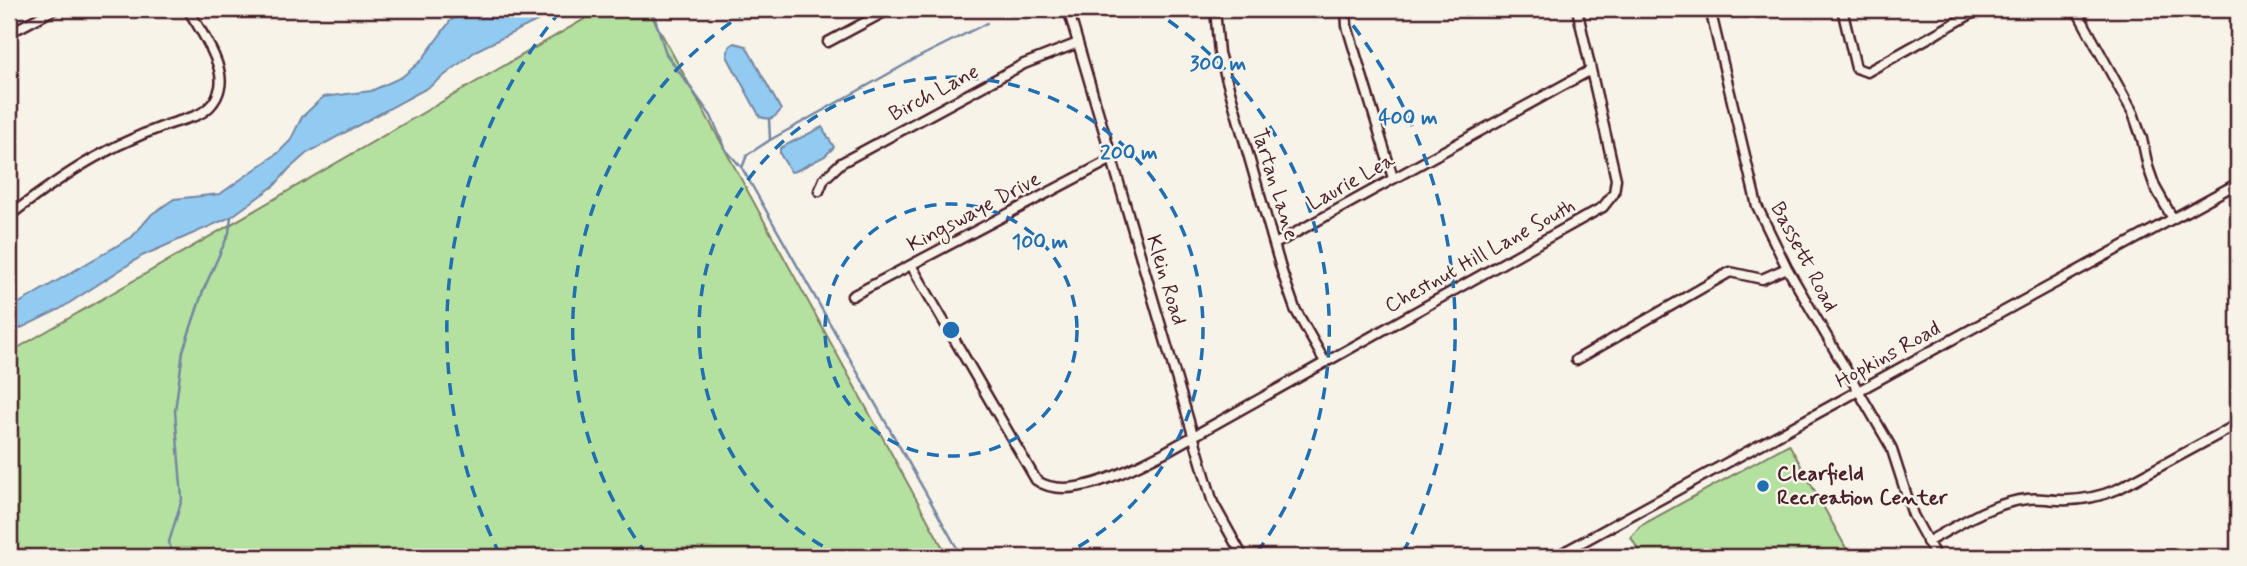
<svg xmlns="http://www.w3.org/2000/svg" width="2247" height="566" viewBox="0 0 2247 566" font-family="Mynerve,sans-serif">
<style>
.green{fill:#b4e19f;stroke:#7f8065;stroke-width:2}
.water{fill:#92cbf1;stroke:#7586a2;stroke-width:2}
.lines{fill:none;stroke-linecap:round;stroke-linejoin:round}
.stream{stroke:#7586a2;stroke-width:2.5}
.minor-casing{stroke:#4a1f2b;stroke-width:13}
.minor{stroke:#f7f3e8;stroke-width:8}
.ring{fill:none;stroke:#1f6fb2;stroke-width:3.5;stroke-dasharray:12 9}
.poi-dot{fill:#1f6fb2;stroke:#f7f3e8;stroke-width:2.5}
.labels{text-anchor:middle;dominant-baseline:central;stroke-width:5;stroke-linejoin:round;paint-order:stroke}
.street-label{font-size:21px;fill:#4a1f2b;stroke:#f7f3e8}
.poi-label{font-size:21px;font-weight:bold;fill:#4a1f2b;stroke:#f7f3e8;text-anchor:start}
.centre{fill:#1f6fb2;stroke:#f7f3e8;stroke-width:3.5}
.ring-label{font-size:21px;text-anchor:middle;font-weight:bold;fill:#1f6fb2;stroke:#f7f3e8;stroke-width:5;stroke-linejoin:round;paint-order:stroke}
</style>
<rect width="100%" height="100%" fill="#f7f3e8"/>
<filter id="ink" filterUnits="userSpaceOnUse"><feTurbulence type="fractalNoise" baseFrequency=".0143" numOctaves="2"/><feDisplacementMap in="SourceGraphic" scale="14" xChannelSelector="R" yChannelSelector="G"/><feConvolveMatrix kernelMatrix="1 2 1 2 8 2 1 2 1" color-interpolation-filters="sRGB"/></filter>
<g filter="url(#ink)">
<path class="green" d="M 594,9 L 648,9 L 948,557 L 9,557 L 9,353 L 593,14 Z
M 1789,444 L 1851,557 L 1642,557 L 1631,537 L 1640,526 Z"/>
<path class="water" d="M 495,9 L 553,9 L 539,20 L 477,50 L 431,86 L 307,153 L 289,169 L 275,185 L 231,217 L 142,256 L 60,309 L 9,334 L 9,309 L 132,237 L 152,214 L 174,199 L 220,194 L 278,153 L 290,141 L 302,117 L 323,97 L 371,91 L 402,77 L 421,61 L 451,20 L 467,12 Z
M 734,43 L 746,46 L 781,110 C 774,119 770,120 760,117 L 727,56 L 729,47 Z
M 822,127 L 834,147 L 825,156 L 796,171 L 791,172 L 780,154 L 780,148 Z"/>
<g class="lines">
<path class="stream" d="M 652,9 L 666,54 L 711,116 L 726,150 L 742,168
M 769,119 L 770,140
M 173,557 L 169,542 L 182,499 L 175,411 L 183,351 L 203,291 L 229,233 L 231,217
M 962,557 L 742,168 L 747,155 L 770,140 L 915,59 L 987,23"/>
<g class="minor-casing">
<path id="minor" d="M 1068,9 L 1213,503 L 1243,557
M 1215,9 L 1219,53 L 1282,272 L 1295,309 L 1325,362
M 1346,9 L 1347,26 L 1393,178
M 1710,9 L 1757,206 L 1787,268 L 1891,447 L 1913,515 L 1936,557
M 1842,9 L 1856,68 L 1867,72 L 1980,9
M 2076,9 L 2133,113 L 2142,139 L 2148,167 L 2155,187 L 2173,219
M 19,28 L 55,9
M 828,42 L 890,9
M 819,191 L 824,179 L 841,163 L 1024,64 L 1078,43
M 9,216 C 69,170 119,138 192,117 C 206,113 217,102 220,87 C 225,64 199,29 188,9
M 1275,244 L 1591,70
M 911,265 L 1036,480 C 1069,504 1133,468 1165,452 L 1603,207 L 1614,193 L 1616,179 L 1577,9
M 852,296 L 1112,159
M 1576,360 L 1730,272 L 1762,279 L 1787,268
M 1927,542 C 1959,525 1990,503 2027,499 C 2038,497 2048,500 2059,500 C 2080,501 2099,497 2118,489 L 2238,424
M 1555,557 L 2238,183"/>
</g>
<use href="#minor" class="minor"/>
</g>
</g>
<g class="ring">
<circle cx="951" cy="330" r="126"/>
<path d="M841 556A252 252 0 1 1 1061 556"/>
<path d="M647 555A378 378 0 0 1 751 9M1151 9A378 378 0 0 1 1255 555"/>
<path d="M500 555A504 504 0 0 1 562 9M1340 9A504 504 0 0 1 1402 555"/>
</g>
<circle class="poi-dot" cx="1763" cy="486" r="7"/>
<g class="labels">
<g class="street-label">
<text transform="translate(934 93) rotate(-28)">Birch Lane</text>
<text transform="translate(1351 182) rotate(-29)">Laurie Lea</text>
<text transform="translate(1275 184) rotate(73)">Tartan Lane</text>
<text transform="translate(974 212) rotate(-28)">Kingswaye Drive</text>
<text transform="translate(1480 256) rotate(-29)">Chestnut Hill Lane South</text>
<text transform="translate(1804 257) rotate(62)">Bassett Road</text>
<text transform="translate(1166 280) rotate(73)">Klein Road</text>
<text transform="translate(1888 355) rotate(-29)">Hopkins Road</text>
</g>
<g class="poi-label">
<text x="1777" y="474">Clearfield<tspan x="1777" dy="24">Recreation Center</tspan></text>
</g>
</g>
<circle cx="951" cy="330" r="10" class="centre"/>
<g class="ring-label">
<text x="1218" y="70">300 m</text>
<text x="1408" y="124">400 m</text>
<text x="1129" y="159">200 m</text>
<text x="1040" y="248">100 m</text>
</g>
<rect width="2247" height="566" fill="none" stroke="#f7f3e8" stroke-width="35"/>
<rect x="18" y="18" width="2212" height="531" fill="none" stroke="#4a1f2b" stroke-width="2.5" filter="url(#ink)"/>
</svg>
